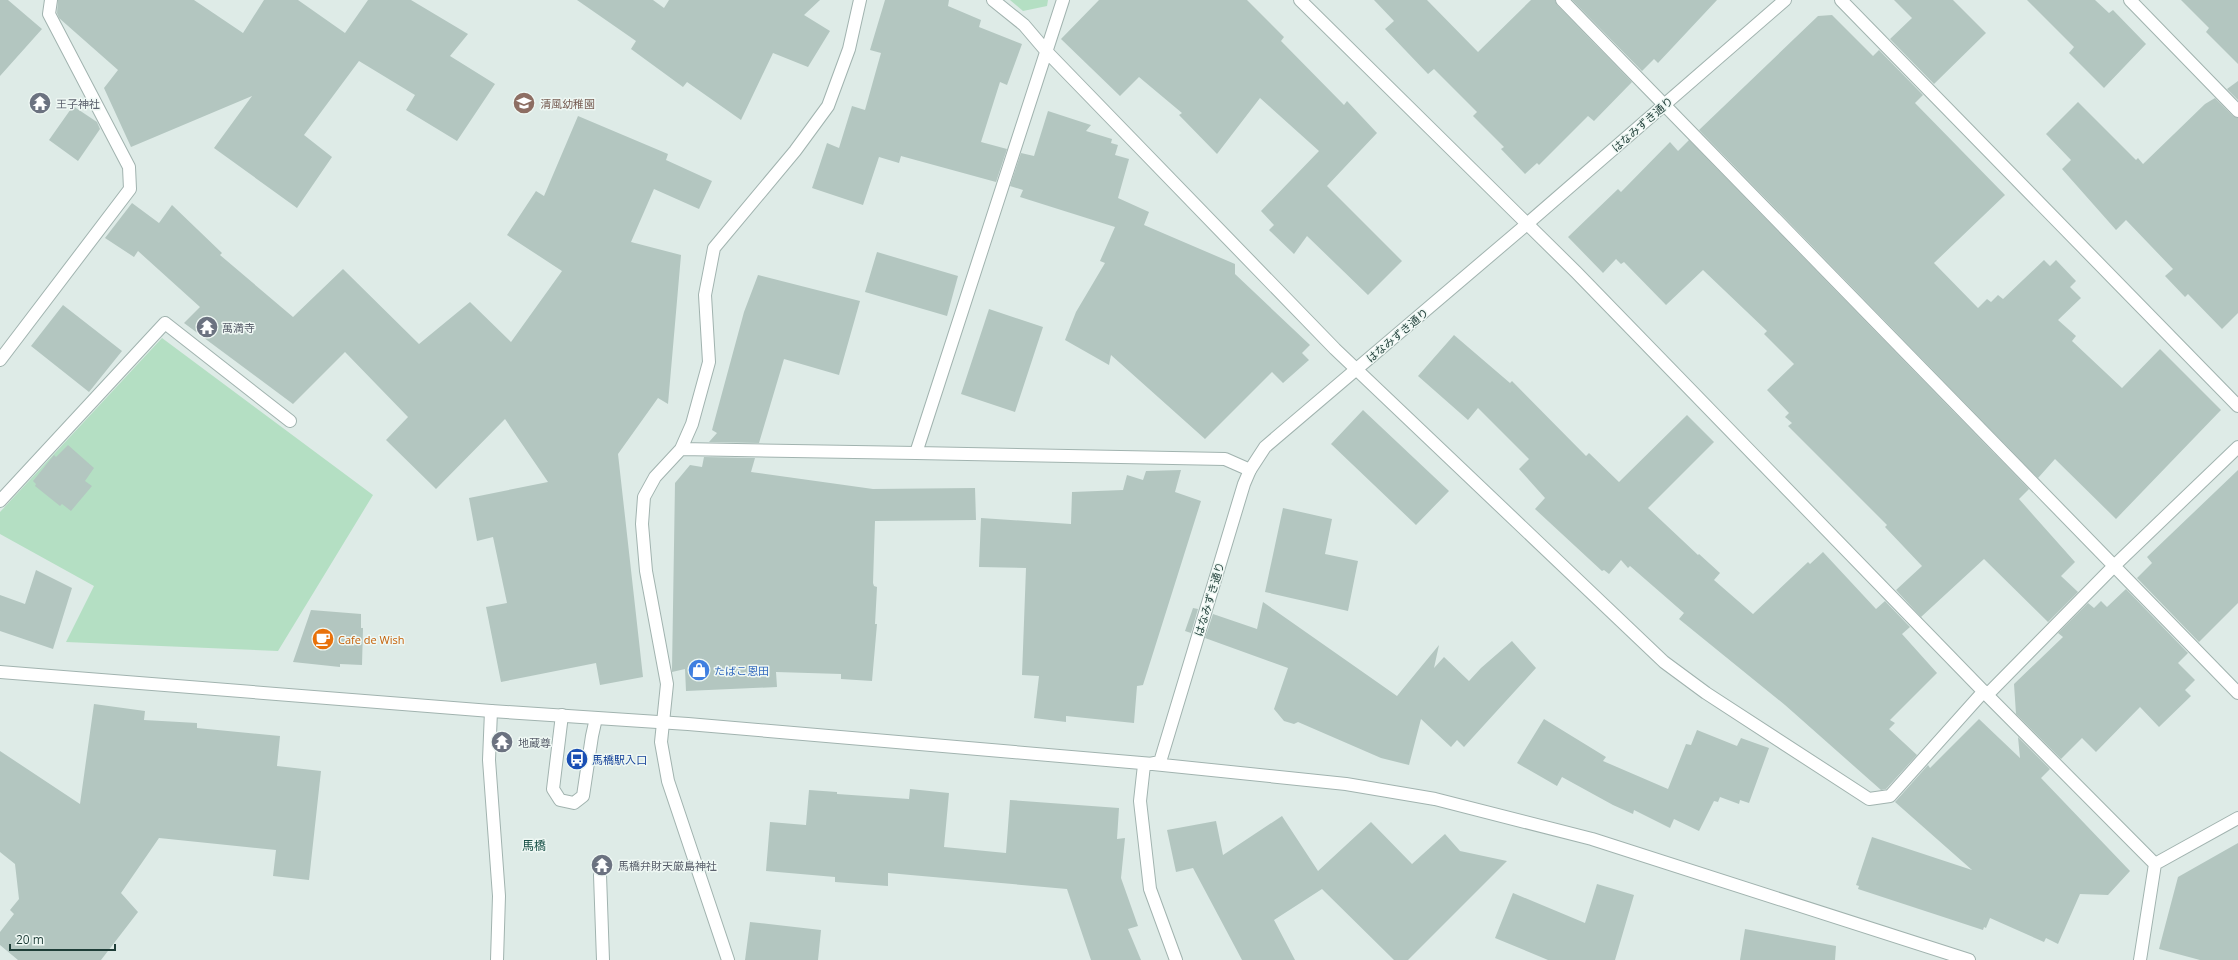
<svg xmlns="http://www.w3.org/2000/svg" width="2238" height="960" viewBox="0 0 2238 960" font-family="'Open Sans','Noto Sans JP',sans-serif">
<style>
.green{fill:#b4dfc3}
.building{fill:#b3c6c0}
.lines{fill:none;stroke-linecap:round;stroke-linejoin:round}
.service-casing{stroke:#a1b3af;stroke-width:14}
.pedestrian-casing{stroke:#a1b3af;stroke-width:14}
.minor-casing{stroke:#a1b3af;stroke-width:14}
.tertiary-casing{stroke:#a1b3af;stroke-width:14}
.service{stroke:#fff;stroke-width:12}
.pedestrian{stroke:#fff;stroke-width:12}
.minor{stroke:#fff;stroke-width:12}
.tertiary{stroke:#fff;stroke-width:12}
.labels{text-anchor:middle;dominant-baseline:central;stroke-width:3;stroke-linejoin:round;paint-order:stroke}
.worship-label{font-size:11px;fill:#5b616d;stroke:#eff8f4;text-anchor:start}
.education-label{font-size:11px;fill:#785e54;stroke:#eff8f4;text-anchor:start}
.street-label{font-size:11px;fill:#1e3d37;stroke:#eff8f4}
.food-label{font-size:11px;fill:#c56008;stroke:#eff8f4;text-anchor:start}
.shop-label{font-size:11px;fill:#366cbe;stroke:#eff8f4;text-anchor:start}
.transit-label{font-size:11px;fill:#164399;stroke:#eff8f4;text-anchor:start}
.neighbourhood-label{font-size:12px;fill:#185047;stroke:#eff8f4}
</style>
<rect width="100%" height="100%" fill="#deebe7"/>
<path class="green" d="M 1010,0 L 1048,0 L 1047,6 L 1023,11 Z
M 162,338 L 373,495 L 278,651 L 66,642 L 94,586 L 0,534 L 0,512 Z"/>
<path class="building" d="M 0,0 L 8,0 L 42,29 L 0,76 Z
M 58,0 L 194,0 L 243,33 L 264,0 L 298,0 L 345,33 L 368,0 L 411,0 L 468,34 L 450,56 L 495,84 L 457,141 L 406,110 L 415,95 L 359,61 L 304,135 L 332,157 L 297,208 L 214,148 L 252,96 L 131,147 L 104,88 L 118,70 L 59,18 L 57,13 Z
M 577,0 L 653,0 L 664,8 L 669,0 L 820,0 L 804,15 L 830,31 L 808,67 L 773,53 L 741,120 L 687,82 L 683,87 L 631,49 L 636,41 Z
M 885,0 L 949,0 L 948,6 L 981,20 L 979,27 L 1022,44 L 1007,85 L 1000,82 L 981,142 L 1007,149 L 996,182 L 901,156 L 899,163 L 879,157 L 863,205 L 812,188 L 827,143 L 839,148 L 852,106 L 865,110 L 881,53 L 870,50 Z
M 1099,0 L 1247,0 L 1284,37 L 1281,41 L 1344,105 L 1347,101 L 1377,133 L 1327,186 L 1402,261 L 1368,295 L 1307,236 L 1294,254 L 1269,230 L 1274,225 L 1261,211 L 1319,151 L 1260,98 L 1217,154 L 1179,115 L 1182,113 L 1139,77 L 1120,96 L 1061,39 Z
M 1374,0 L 1427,0 L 1478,52 L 1531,0 L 1555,0 L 1557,5 L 1632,82 L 1594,121 L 1588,116 L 1539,165 L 1537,163 L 1525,174 L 1501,149 L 1504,147 L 1473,116 L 1477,112 L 1434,69 L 1428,74 L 1385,29 L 1394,21 Z
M 1572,0 L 1717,0 L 1658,63 L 1654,59 L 1642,71 Z
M 1894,0 L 1953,0 L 1986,33 L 1934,84 L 1890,39 L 1912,18 Z
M 2027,0 L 2095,0 L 2109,13 L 2113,10 L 2146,44 L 2104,88 L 2069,53 L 2074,47 Z
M 2181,0 L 2238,0 L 2238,64 L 2206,32 L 2209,28 Z
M 1832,15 L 1873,56 L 1879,50 L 1923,95 L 1915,103 L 2005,195 L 1934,263 L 1978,308 L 1987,299 L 1991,302 L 1998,295 L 2003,299 L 2044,260 L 2050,266 L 2056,260 L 2076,281 L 2070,287 L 2081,298 L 2058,320 L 2076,336 L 2072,341 L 2122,388 L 2160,349 L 2221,410 L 2116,519 L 2055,459 L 2038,478 L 1699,130 L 1818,16 Z
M 2238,81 L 2238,100 L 2227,89 Z
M 2215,98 L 2233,116 L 2238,118 L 2238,313 L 2222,329 L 2188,294 L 2185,297 L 2165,276 L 2173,269 L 2126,220 L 2116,230 L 2062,169 L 2071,160 L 2046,134 L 2078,102 L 2136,160 L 2138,158 L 2143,164 L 2205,104 Z
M 73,106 L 97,122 L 100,129 L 78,161 L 49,140 Z
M 1048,111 L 1091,125 L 1086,131 L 1112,139 L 1111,143 L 1118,145 L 1115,155 L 1129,159 L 1118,198 L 1149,212 L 1144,225 L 1235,264 L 1235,274 L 1310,345 L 1302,353 L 1309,360 L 1283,383 L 1272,372 L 1205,439 L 1111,355 L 1109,365 L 1065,340 L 1076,312 L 1105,263 L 1100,261 L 1115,227 L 1020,197 L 1023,190 L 1010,186 L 1021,153 L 1034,156 Z
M 578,116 L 668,154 L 666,160 L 712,181 L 699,209 L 654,189 L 631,242 L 681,255 L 668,404 L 658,398 L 618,454 L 643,677 L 600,685 L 596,663 L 501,682 L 486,607 L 507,603 L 493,537 L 477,541 L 469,498 L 548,482 L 505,419 L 436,489 L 386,440 L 408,417 L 345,352 L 293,404 L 184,323 L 200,307 L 138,251 L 134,257 L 105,238 L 132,203 L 159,223 L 172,205 L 222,253 L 220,255 L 293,317 L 343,269 L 419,344 L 470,302 L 511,342 L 562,271 L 507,235 L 536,191 L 544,196 Z
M 1689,140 L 2029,489 L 2019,499 L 2075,562 L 2061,576 L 2078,592 L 2048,622 L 1984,559 L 1921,617 L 1896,590 L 1922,566 L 1885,527 L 1887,525 L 1788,426 L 1792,423 L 1785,417 L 1789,413 L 1767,390 L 1794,364 L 1764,334 L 1767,331 L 1703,270 L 1666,305 L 1624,262 L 1621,264 L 1616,259 L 1603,273 L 1568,237 L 1618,189 L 1621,192 L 1670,142 L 1678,151 Z
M 877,252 L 958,276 L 947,316 L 865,292 Z
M 758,275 L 860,301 L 839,375 L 784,359 L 759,443 L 709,442 L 717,433 L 712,430 L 744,312 Z
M 63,305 L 122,351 L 89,392 L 31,346 Z
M 989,309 L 1043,327 L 1015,412 L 961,394 Z
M 1454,335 L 1510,383 L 1512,381 L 1586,456 L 1589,453 L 1619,482 L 1687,415 L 1714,442 L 1648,508 L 1698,555 L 1699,554 L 1720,573 L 1714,580 L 1753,614 L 1808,562 L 1810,564 L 1823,552 L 1876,609 L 1885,601 L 1910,627 L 1902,634 L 1937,673 L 1890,720 L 1895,723 L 1889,729 L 1917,755 L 1886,789 L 1881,790 L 1785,705 L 1679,619 L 1684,613 L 1630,566 L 1628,568 L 1621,560 L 1609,574 L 1604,570 L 1602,571 L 1535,509 L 1545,498 L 1519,469 L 1529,459 L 1478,408 L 1468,420 L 1418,376 Z
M 1363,410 L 1449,491 L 1416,525 L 1331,444 Z
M 68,445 L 94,468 L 85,481 L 92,486 L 71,511 L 62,504 L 60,506 L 35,486 L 36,484 L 33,481 L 54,455 L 56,457 Z
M 704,457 L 755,458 L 751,472 L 873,489 L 975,488 L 976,520 L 875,521 L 873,583 L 874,586 L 877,587 L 875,624 L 877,624 L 872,681 L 841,679 L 841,674 L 776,672 L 777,687 L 686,691 L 685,669 L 672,672 L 672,670 L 675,483 L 690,465 L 702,467 Z
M 1181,470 L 1175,492 L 1201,501 L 1143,685 L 1137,686 L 1134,723 L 1066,716 L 1066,722 L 1034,718 L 1039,676 L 1022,675 L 1026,568 L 979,567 L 981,518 L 1071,524 L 1072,492 L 1123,490 L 1127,475 L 1143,480 L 1146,471 Z
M 2238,470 L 2238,603 L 2199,642 L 2137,578 L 2152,563 L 2147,557 Z
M 1283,508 L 1332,519 L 1325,554 L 1358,561 L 1348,611 L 1265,592 Z
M 36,570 L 72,588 L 53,649 L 0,631 L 0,595 L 25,604 Z
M 2126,589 L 2188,653 L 2178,663 L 2195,680 L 2185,690 L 2191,696 L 2159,727 L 2140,707 L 2096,752 L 2082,738 L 2061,759 L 2016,714 L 2014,684 L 2063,637 L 2058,633 L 2088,603 L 2094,608 L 2101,601 L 2107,607 Z
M 1263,602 L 1397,696 L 1439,645 L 1434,668 L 1444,657 L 1469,681 L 1481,668 L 1512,641 L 1536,668 L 1464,747 L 1457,740 L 1451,747 L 1421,719 L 1409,765 L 1381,758 L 1298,722 L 1294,724 L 1284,721 L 1274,709 L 1288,668 L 1205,638 L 1213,614 L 1257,629 Z
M 1193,608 L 1198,609 L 1191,633 L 1185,631 Z
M 311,610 L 361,614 L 361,628 L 363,628 L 362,665 L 340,664 L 340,667 L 293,662 Z
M 94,704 L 145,711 L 144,720 L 197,723 L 197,728 L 280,736 L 277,766 L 321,771 L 309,880 L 273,876 L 276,850 L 159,838 L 121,893 L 138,912 L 101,960 L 18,960 L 0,945 L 0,932 L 14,914 L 10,910 L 19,899 L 15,864 L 0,852 L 0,751 L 80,804 Z
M 1544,719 L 1606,757 L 1603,761 L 1668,789 L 1686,744 L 1691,745 L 1697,730 L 1737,746 L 1741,738 L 1769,748 L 1749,803 L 1740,800 L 1739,804 L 1720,797 L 1718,802 L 1714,801 L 1699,831 L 1674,819 L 1670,828 L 1634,810 L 1633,814 L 1613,805 L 1562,777 L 1557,786 L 1517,763 Z
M 1979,719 L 2020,758 L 2018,737 L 2050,769 L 2041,778 L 2130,871 L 2108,895 L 2080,894 L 2058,944 L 2046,938 L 2044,942 L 1990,918 L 1986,928 L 1984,927 L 1983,930 L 1858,889 L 1859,886 L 1856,885 L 1872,837 L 1972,870 L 1895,802 L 1928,765 L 1930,768 Z
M 910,789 L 949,793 L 944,847 L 1006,853 L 1010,800 L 1119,808 L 1117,839 L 1125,838 L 1121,878 L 1138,926 L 1128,929 L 1141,960 L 1091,960 L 1067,889 L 888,873 L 888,886 L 835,882 L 835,877 L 766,871 L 770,822 L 806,825 L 809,790 L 837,792 L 837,794 L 909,799 Z
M 1282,816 L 1318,871 L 1371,822 L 1412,864 L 1445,834 L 1460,851 L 1507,861 L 1408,960 L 1394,960 L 1322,889 L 1274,920 L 1295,960 L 1242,960 L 1193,868 L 1176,872 L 1167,830 L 1216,821 L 1223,855 Z
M 2238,843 L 2238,960 L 2200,960 L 2159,949 L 2178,877 Z
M 1597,884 L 1634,895 L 1615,960 L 1548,960 L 1495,938 L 1513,893 L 1585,923 Z
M 750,922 L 821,930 L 818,960 L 745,960 Z
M 1745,929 L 1836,946 L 1835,960 L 1740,960 Z"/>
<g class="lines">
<g class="service-casing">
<path id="service" d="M 0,360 L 130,189 L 129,167 L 49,14 L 51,0
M 0,501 L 165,323 L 290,421
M 491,711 L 489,760 L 499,896 L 497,960
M 562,715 L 553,789 L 560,800 L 574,803 L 583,796 L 592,736 L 596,718"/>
</g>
<g class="pedestrian-casing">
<path id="pedestrian" d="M 600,875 L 603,960"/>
</g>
<g class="minor-casing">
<path id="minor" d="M 993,0 L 1024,25 L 1047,52 L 1335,349 L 1664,662 L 1706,693 L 1869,799 L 1890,796 L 1984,691
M 1063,0 L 916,453 L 1225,459 L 1250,470
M 1300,0 L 1576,272 L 1987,695 L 2155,864 L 2140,960
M 1562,0 L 2238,693
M 1841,0 L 2238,406
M 2130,0 L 2238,111
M 681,449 L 916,453
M 1987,695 L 2114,566 L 2238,447
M 2155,864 L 2238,818
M 728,960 L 668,781 L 661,742 L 667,684 L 646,571 L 642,524 L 644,497 L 655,477 L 681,449 L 692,424 L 709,362 L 705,295 L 714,248 L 795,151 L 828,106 L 849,49 L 860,0"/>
</g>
<g class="tertiary-casing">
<path id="tertiary" d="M 0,672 L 491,711 L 688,724 L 1153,764 L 1346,784 L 1435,799 L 1592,839 L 1969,960
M 1176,960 L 1150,889 L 1140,801 L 1144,765 L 1160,762 L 1244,484 L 1250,470 L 1265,447 L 1527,224 L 1785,0"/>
</g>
<use href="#service" class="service"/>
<use href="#pedestrian" class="pedestrian"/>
<use href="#minor" class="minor"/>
<use href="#tertiary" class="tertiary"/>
</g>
<defs>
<g id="temple-disc" transform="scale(1.15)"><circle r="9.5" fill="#6b7280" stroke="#eff8f4"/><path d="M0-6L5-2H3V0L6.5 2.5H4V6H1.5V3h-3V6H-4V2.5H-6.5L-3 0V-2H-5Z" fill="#fff"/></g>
<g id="school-disc" transform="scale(1.15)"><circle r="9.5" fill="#8d6e63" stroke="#eff8f4"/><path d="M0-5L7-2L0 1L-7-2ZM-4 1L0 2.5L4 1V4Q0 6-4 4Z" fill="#fff"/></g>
<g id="cafe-disc" transform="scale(1.15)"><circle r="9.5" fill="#e8710a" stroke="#eff8f4"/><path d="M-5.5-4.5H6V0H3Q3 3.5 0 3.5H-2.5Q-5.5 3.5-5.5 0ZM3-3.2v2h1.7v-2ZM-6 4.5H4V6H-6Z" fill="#fff"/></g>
<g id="shop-disc" transform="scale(1.15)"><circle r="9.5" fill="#3f7fe0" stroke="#eff8f4"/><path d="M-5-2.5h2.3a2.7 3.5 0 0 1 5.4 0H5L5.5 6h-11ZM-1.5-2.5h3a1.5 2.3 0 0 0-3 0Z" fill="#fff"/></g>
<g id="bus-disc" transform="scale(1.15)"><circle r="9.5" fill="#1a4fb4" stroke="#eff8f4"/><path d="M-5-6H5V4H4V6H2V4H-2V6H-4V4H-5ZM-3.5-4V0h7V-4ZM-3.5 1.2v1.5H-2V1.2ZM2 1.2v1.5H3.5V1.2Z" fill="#fff"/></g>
</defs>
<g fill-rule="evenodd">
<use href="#temple-disc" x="40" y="103"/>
<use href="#school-disc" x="524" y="103"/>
<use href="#temple-disc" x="207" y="327"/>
<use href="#cafe-disc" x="323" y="639"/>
<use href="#shop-disc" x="699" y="670"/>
<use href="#temple-disc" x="502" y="742"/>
<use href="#bus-disc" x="577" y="759"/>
<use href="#temple-disc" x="602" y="865"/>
</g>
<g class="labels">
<g class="worship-label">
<text x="56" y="103">王子神社</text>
<text x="222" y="327">萬満寺</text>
<text x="518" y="742">地蔵尊</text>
<text x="618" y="865">馬橋弁財天厳島神社</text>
</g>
<g class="education-label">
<text x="540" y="103">清風幼稚園</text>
</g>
<g class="street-label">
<text transform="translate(1642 124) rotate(-41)">はなみずき通り</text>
<text transform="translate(1397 335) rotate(-40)">はなみずき通り</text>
<text transform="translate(1209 599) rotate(-73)">はなみずき通り</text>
</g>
<g class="food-label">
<text x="338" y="639">Cafe de Wish</text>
</g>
<g class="shop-label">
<text x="714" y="670">たばこ恩田</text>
</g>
<g class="transit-label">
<text x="592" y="759">馬橋駅入口</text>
</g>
<g class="neighbourhood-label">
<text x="534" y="845">馬橋</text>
</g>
</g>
<path d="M10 944v6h105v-6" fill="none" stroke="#1e3d37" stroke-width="2"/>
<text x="16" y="944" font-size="12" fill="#1e3d37" stroke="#eff8f4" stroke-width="3" paint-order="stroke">20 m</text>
</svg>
